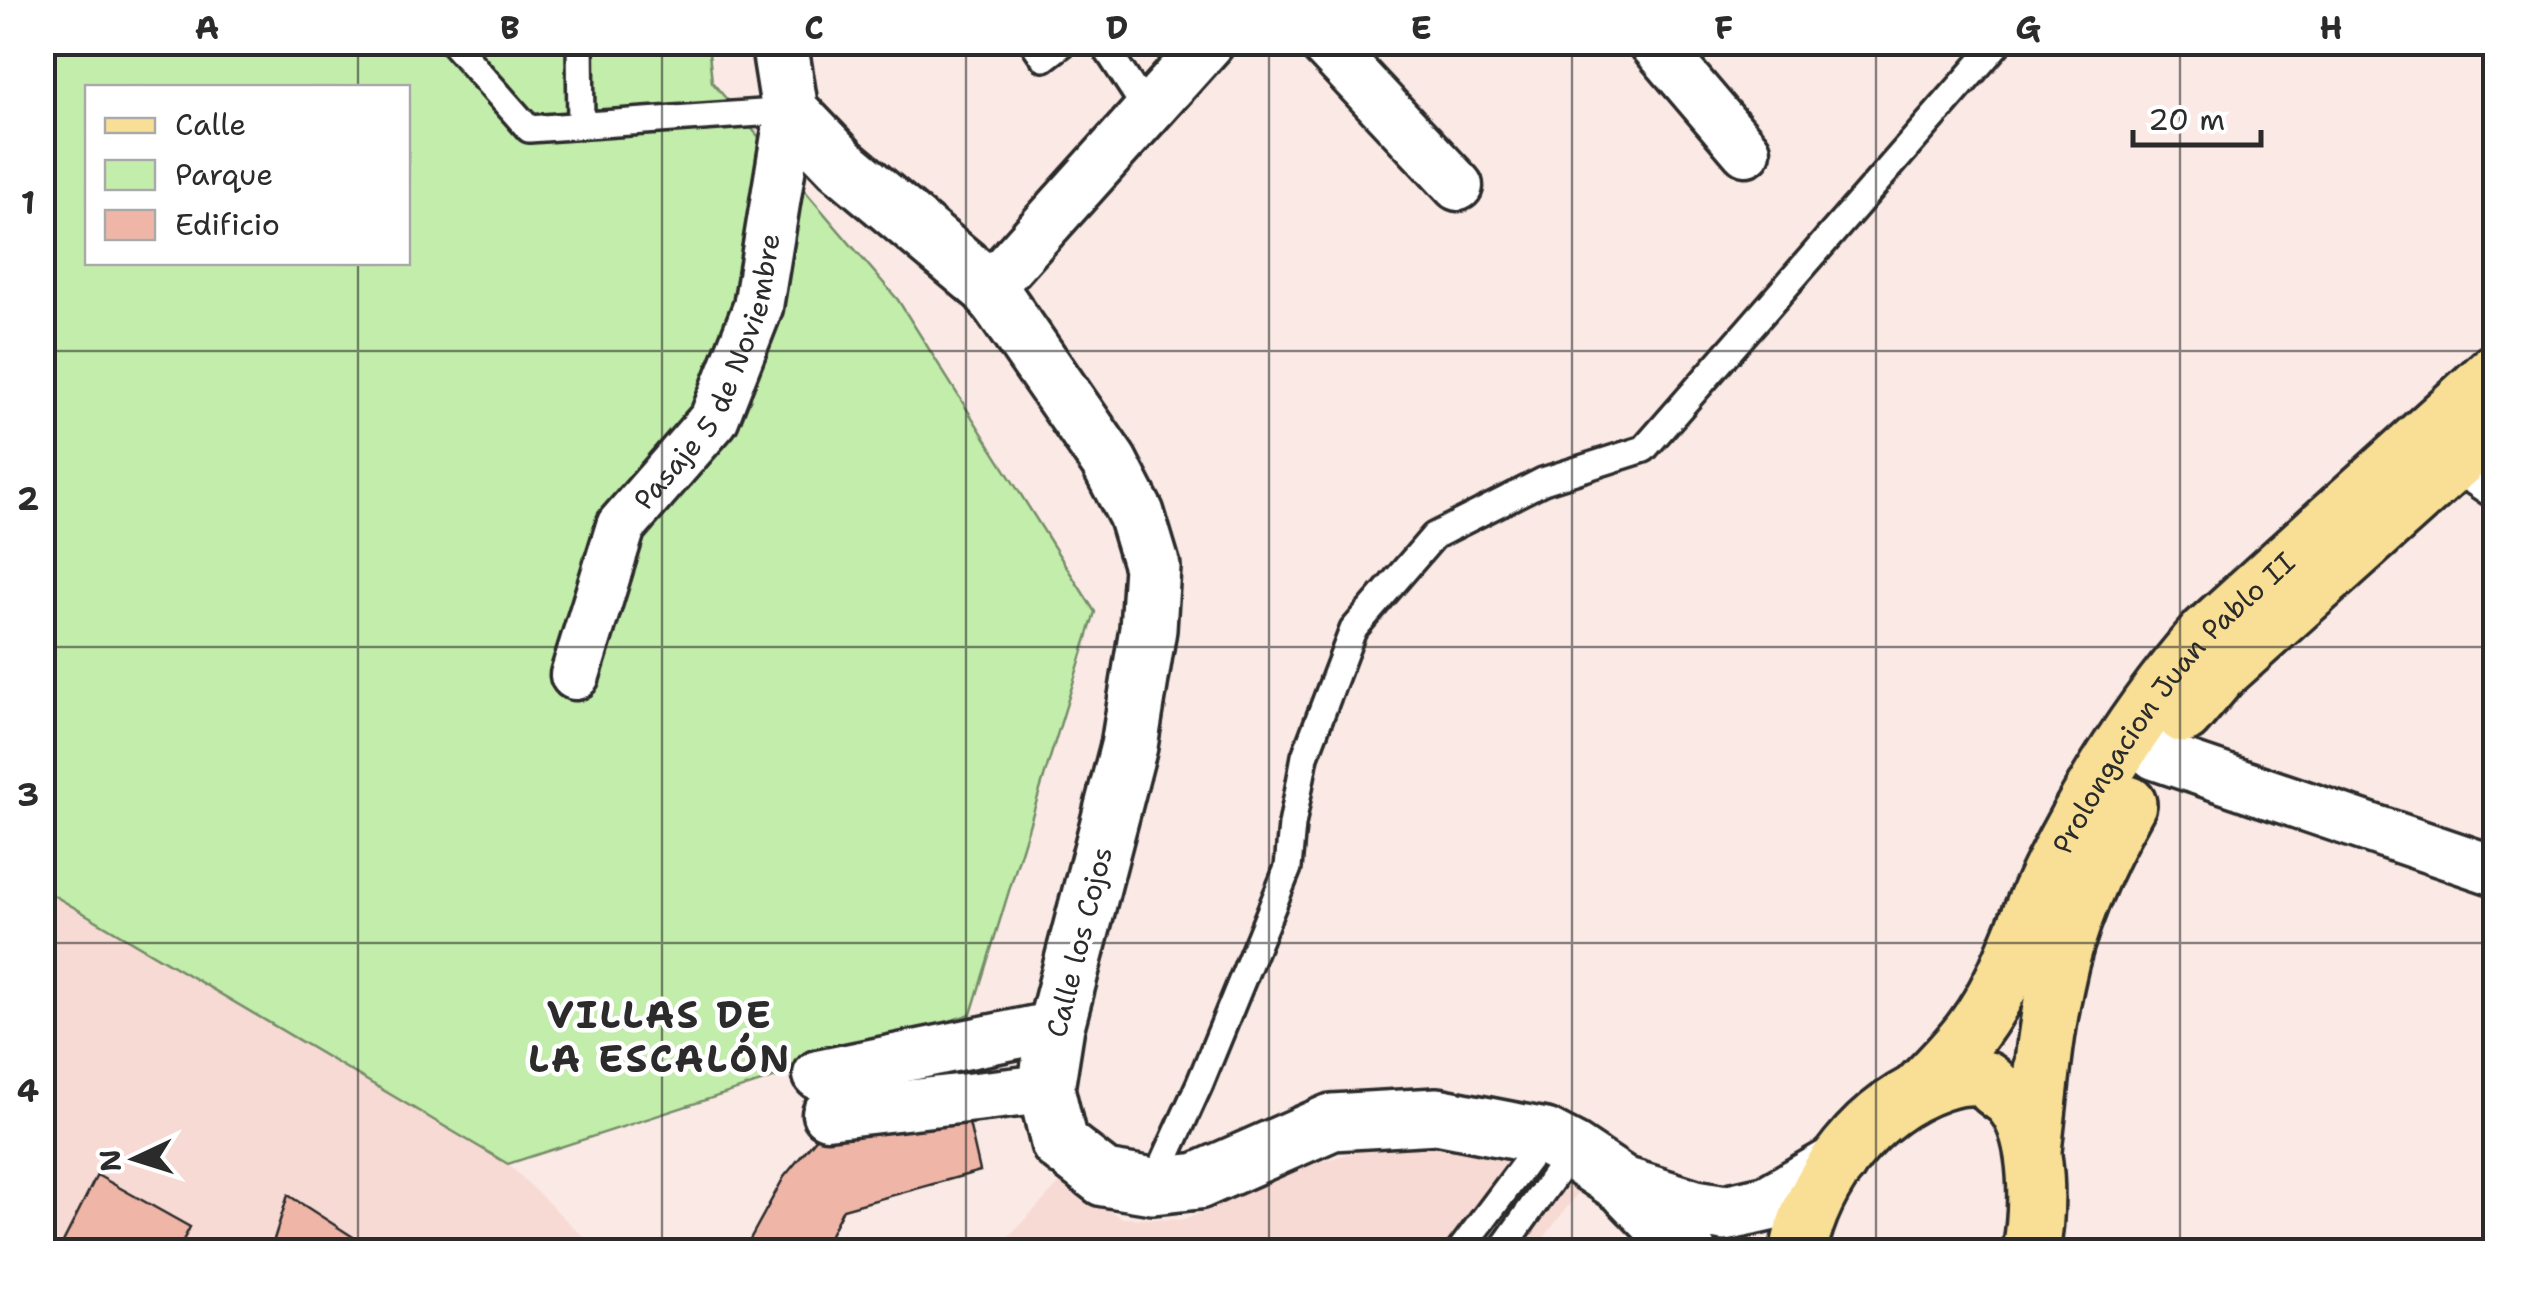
<svg xmlns="http://www.w3.org/2000/svg" width="2538" height="1294" viewBox="0 0 2538 1294" font-family="'Shantell Sans',sans-serif">
<style>
.built{fill:#f7dad3}
.green{fill:#c2edaa;stroke:#768c6a;stroke-width:2.5;fill-rule:evenodd}
.building{fill:#efb6a8;stroke:#2b2b2b;stroke-width:2.5}
.lines{fill:none;stroke-linecap:round;stroke-linejoin:round}
.service-casing{stroke:#2b2b2b;stroke-width:32}
.minor-casing{stroke:#2b2b2b;stroke-width:55}
.tertiary-casing{stroke:#2b2b2b;stroke-width:62}
.primary-casing{stroke:#2b2b2b;stroke-width:62}
.service{stroke:#fff;stroke-width:25}
.minor{stroke:#fff;stroke-width:48}
.tertiary{stroke:#fff;stroke-width:55}
.primary{stroke:#f9df96;stroke-width:55}
.grid{fill:none;stroke:#2b2b2b;stroke-width:2.5;stroke-opacity:0.55}
.labels{text-anchor:middle;dominant-baseline:central;stroke-width:9;stroke-linejoin:round;paint-order:stroke}
.street-label{font-size:28px;fill:#2b2b2b;stroke:#fff}
.district-label{font-size:38px;font-weight:bold;letter-spacing:2.5px;fill:#2b2b2b;stroke:#fff}
.neatline{fill:none;stroke:#2b2b2b;stroke-width:4}
.grid-label{font-size:32px;text-anchor:middle;font-weight:bold;fill:#2b2b2b}
</style>
<rect width="100%" height="100%" fill="#fae9e5"/>
<filter id="ink" filterUnits="userSpaceOnUse"><feTurbulence type="fractalNoise" baseFrequency=".01" numOctaves="2"/><feDisplacementMap in="SourceGraphic" scale="20" xChannelSelector="R" yChannelSelector="G"/><feConvolveMatrix kernelMatrix="1 2 1 2 8 2 1 2 1" color-interpolation-filters="sRGB"/></filter>
<g filter="url(#ink)">
<path class="built" d="M 43,889 L 508,1164 L 598,1251 L 43,1252 Z
M 1403,1138 L 1504,1146 L 1564,1170 L 1580,1190 L 1534,1251 L 994,1252 L 1062,1181 L 1122,1218 L 1184,1220 L 1307,1166 Z"/>
<path class="green" d="M 43,43 L 708,43 L 712,82 L 898,300 L 1095,612 L 971,1014 L 508,1164 L 43,889 ZM 88,88 L 408,88 L 408,262 L 88,262 Z"/>
<path class="building" d="M 964,1101 L 980,1171 L 843,1209 L 821,1252 L 743,1252 L 784,1177 L 823,1130 Z
M 97,1175 L 190,1227 L 177,1252 L 58,1252 Z
M 288,1195 L 361,1242 L 358,1252 L 270,1252 Z"/>
<g class="lines">
<g class="service-casing">
<path id="service" d="M 452,42 L 529,129 L 790,111
M 580,42 L 581,125
M 1033,42 L 1044,58 L 1065,42
M 1102,42 L 1148,112
M 1153,1186 L 1200,1083 L 1288,868 L 1292,825 L 1305,756 L 1353,630 L 1434,536 L 1543,481 L 1644,449 L 1999,42
M 1459,1252 L 1545,1137
M 1500,1252 L 1572,1151"/>
</g>
<g class="minor-casing">
<g id="minor">
<path d="M 1323,42 L 1458,186"/>
<path d="M 1653,42 L 1746,151"/>
<path d="M 989,288 L 1210,42"/>
<path d="M 2459,458 L 2496,483"/>
<path id="s1" d="M 575,675 L 621,526 L 714,419 L 758,307 L 790,111"/>
<path d="M 2155,755 L 2496,871"/>
<path d="M 818,1075 L 1056,1026"/>
<path d="M 827,1114 L 1046,1089"/>
</g>
</g>
<g class="tertiary-casing">
<path id="tertiary" d="M 779,42 L 790,111 L 841,164 L 989,288 L 1109,462 L 1136,514 L 1152,567 L 1148,629 L 1129,746 L 1056,1026 L 1046,1089 L 1059,1143 L 1104,1178 L 1153,1186 L 1198,1181 L 1332,1122 L 1437,1116 L 1545,1137 L 1572,1151 L 1623,1185 L 1695,1208 L 1725,1213 L 1769,1203 L 1838,1163
M 1629,1191 L 1688,1252"/>
</g>
<g class="primary-casing">
<g id="primary">
<path d="M 2184,715 L 2219,674 L 2496,425"/>
<path id="s2" d="M 1919,1090 C 1938,1070 1959,1050 1975,1027 C 2009,981 2025,920 2051,869 C 2093,785 2145,703 2207,633 L 2496,371"/>
<path d="M 2033,1150 C 2040,1094 2044,1037 2056,982 C 2068,920 2097,859 2128,804"/>
<path d="M 1798,1252 C 1813,1179 1868,1108 1939,1083 C 1951,1079 1971,1074 1984,1079 C 1989,1081 1992,1085 1996,1089 C 2001,1093 2009,1098 2013,1103 C 2041,1138 2038,1211 2031,1252"/>
</g>
</g>
<use href="#service" class="service"/>
<use href="#minor" class="minor"/>
<use href="#tertiary" class="tertiary"/>
<use href="#primary" class="primary"/>
</g>
</g>
<path class="grid" d="M 358,42 L 358,88M 662,42 L 662,1252M 966,42 L 966,1252M 1269,42 L 1269,1252M 1572,42 L 1572,1252M 1876,42 L 1876,1252M 2180,42 L 2180,1252M 358,262 L 358,1252M 42,351 L 2496,351M 42,647 L 2496,647M 42,943 L 2496,943"/>
<g class="labels">
<g class="street-label">
<text stroke="none"><textPath href="#s1" startOffset="338">Pasaje 5 de Noviembre</textPath></text>
<text stroke="none"><textPath href="#s2" startOffset="468">Prolongacion Juan Pablo II</textPath></text>
<text transform="translate(1079 942) rotate(-76)">Calle los Cojos</text>
</g>
<g class="district-label">
<text x="660" y="1014">VILLAS DE<tspan x="660" dy="44">LA ESCALÓN</tspan></text>
</g>
</g>
<rect width="2538" height="1294" fill="none" stroke="#fff" stroke-width="110"/>
<rect x="85" y="85" width="325" height="180" fill="#ffffff" stroke="#aaaaaa" stroke-width="2.5"/>
<rect x="105" y="118" width="50" height="15" fill="#f9df96" stroke="#aaaaaa" stroke-width="2.5"/>
<text x="175" y="135" font-size="30" fill="#2b2b2b">Calle</text>
<rect x="105" y="160" width="50" height="30" fill="#c2edaa" stroke="#aaaaaa" stroke-width="2.5"/>
<text x="175" y="185" font-size="30" fill="#2b2b2b">Parque</text>
<rect x="105" y="210" width="50" height="30" fill="#efb6a8" stroke="#aaaaaa" stroke-width="2.5"/>
<text x="175" y="235" font-size="30" fill="#2b2b2b">Edificio</text>
<g transform="translate(135 1159) rotate(266)" stroke="#ffffff" stroke-width="8" paint-order="stroke">
<path d="M0-8L18 38L0 25L-18 38Z" fill="#2b2b2b"/>
<text y="-15" font-size="28" font-weight="bold" text-anchor="middle" fill="#2b2b2b">N</text>
</g>
<path d="M2133 130v15h128v-15" fill="none" stroke="#2b2b2b" stroke-width="5"/>
<text x="2148" y="130" font-size="30" fill="#2b2b2b" stroke="#ffffff" stroke-width="8" paint-order="stroke">20 m</text>
<rect x="55" y="55" width="2428" height="1184" class="neatline"/>
<g class="grid-label">
<text x="207" y="39">A</text>
<text x="510" y="39">B</text>
<text x="814" y="39">C</text>
<text x="1117" y="39">D</text>
<text x="1421" y="39">E</text>
<text x="1724" y="39">F</text>
<text x="2028" y="39">G</text>
<text x="2331" y="39">H</text>
<text x="28" y="214">1</text>
<text x="28" y="510">2</text>
<text x="28" y="806">3</text>
<text x="28" y="1102">4</text>
</g>
</svg>
